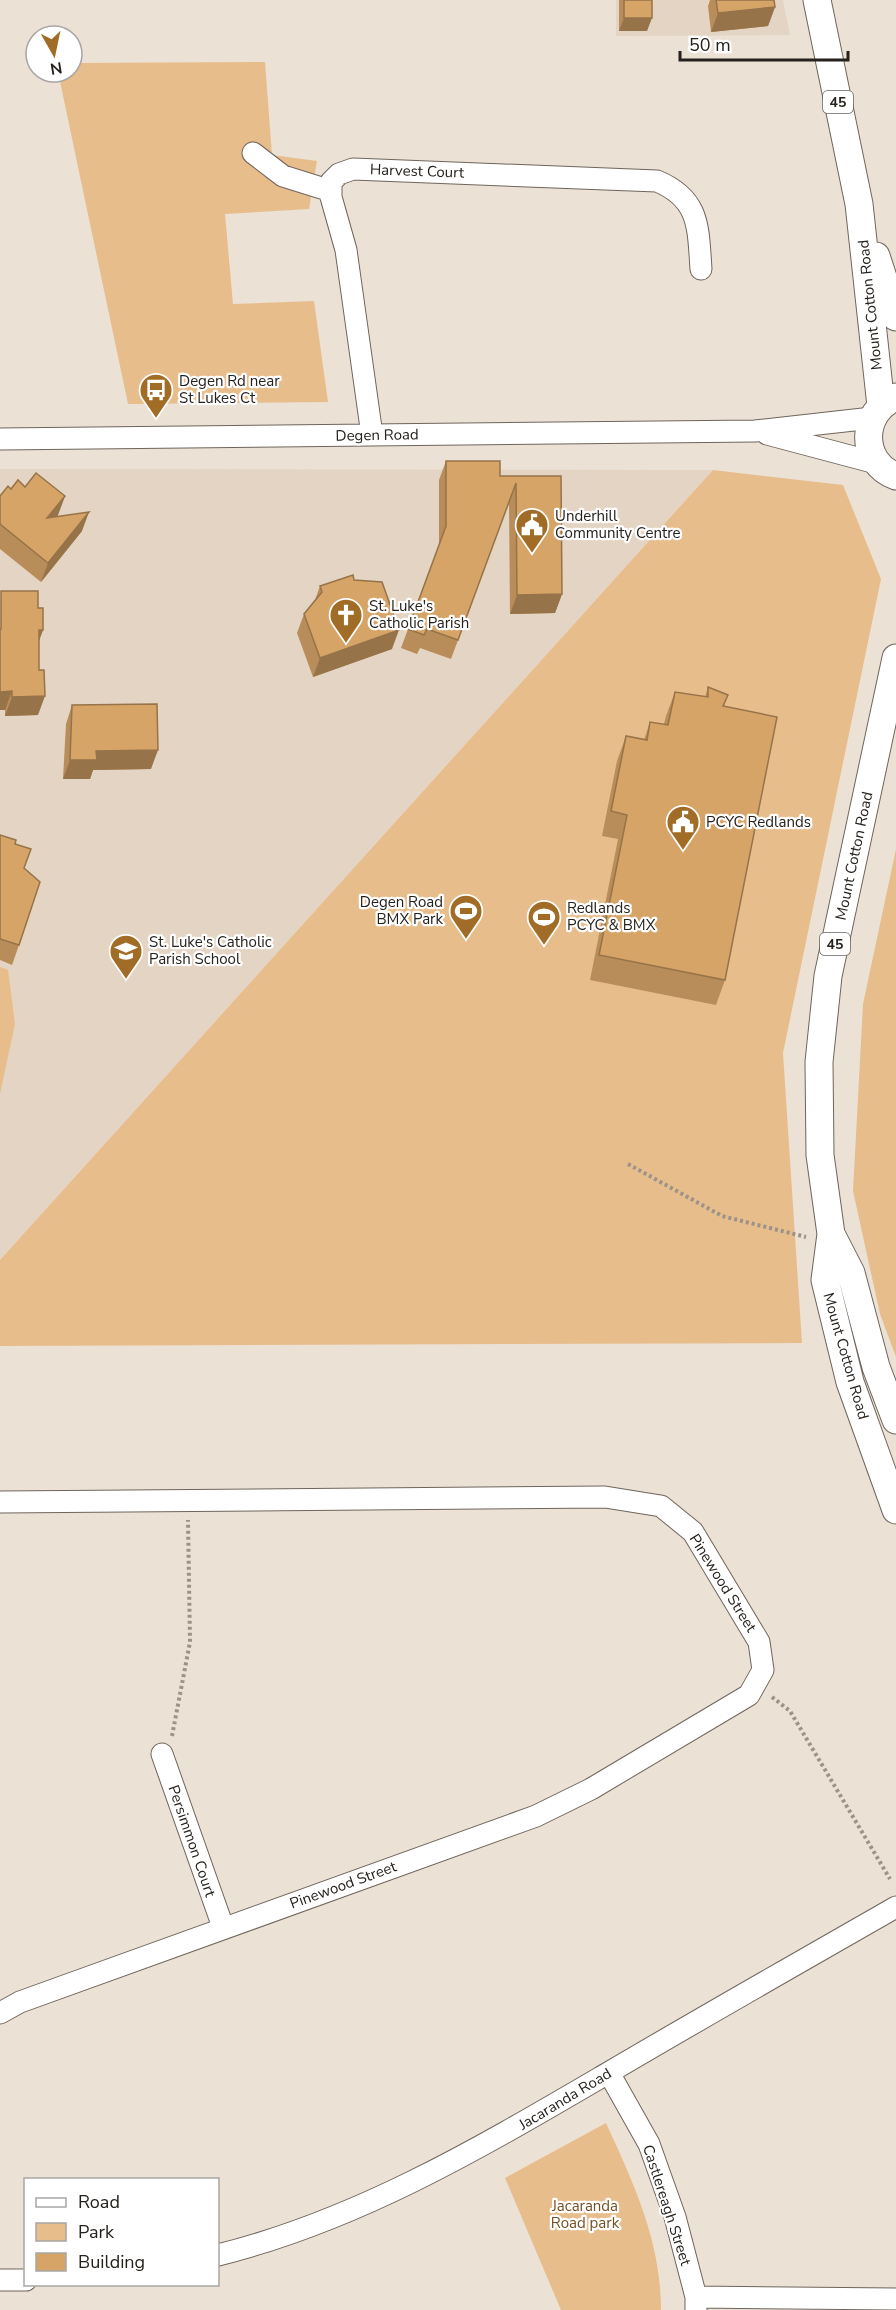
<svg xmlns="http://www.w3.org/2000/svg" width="896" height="2310" viewBox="0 0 896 2310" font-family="'Nunito Sans',sans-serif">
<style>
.built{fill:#e4d4c3}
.green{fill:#e8bd8c}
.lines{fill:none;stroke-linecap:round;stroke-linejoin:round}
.minor-casing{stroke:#6f655b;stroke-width:23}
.major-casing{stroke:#6f655b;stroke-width:29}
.path{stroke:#9b9289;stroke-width:4;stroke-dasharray:3 3;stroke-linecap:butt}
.minor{stroke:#fff;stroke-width:21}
.major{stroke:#fff;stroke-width:27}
.wall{fill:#b98d59}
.shaded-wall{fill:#967349}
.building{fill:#d7a468;stroke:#967349;stroke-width:1.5}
.labels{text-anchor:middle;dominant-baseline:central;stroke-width:4.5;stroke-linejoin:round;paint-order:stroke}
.shield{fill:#fff;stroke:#666460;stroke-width:1.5}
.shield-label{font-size:14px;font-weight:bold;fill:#25211c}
.street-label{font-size:15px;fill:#25211c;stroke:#fff}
.poi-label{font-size:15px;fill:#25211c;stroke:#fff;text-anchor:start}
.park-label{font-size:15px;fill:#735024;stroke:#fff}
</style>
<rect width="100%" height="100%" fill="#ece1d5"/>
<path class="built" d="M 616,0 L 783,0 L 790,35 L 616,36 Z
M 0,469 L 713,470 L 0,1260 Z"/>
<path class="green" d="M 265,62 L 272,155 L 317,161 L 309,209 L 225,214 L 233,304 L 314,301 L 328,402 L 128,404 L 58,72 L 72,72 L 72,63 Z
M 713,470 L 843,485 L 881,579 L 783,1053 L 802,1343 L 0,1346 L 0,1260 Z
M 896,849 L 896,1357 L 880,1314 L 853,1191 L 863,1004 Z
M 0,967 L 8,970 L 15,1024 L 0,1094 Z
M 606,2123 C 634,2184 661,2241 661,2310 L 561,2310 L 505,2178 Z"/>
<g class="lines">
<g class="minor-casing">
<path id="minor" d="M 253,153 L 283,176 L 331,191
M 767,434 L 876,463
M 372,435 L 346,250 L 331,197 L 331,182 L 339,174 L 353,169 L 657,181 C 700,199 698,227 701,269
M 0,439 L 755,431 L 872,418
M 0,1502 L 605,1497 L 661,1506 L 693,1532 L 759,1642 L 763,1670 L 749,1695 L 591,1789 L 536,1816 L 20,2002 L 0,2013
M 162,1754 L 223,1927
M 609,2073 L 649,2144 L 675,2217 L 696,2297 L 696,2310
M 218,2255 C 359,2220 483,2146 608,2073 C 703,2017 800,1962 896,1907
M 0,2280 L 26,2280
M 696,2297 L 896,2299"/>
</g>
<g class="major-casing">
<path id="major" d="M 817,0 L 859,204 L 881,406
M 876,256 L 896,317
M 896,397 C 860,411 859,463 896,476
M 896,658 L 828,976 L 819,1062 L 820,1155 L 831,1234 L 825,1280 L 850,1382 L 896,1510
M 831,1234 L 851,1273 L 876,1367 L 896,1420"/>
</g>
<path class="path" d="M 628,1164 L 722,1216 L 806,1237
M 772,1697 L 790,1711 L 890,1879
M 172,1736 L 190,1642 L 188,1520"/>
<use href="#minor" class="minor"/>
<use href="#major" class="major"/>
</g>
<path class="wall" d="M 619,0 L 652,0 L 647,31 L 619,31 Z
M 710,0 L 774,0 L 775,7 L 768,26 L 711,32 L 708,6 Z
M 446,461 L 500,476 L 561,476 L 562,594 L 555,613 L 510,614 L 509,502 L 451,659 L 420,648 L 417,654 L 401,648 L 439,545 L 439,480 Z
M 25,487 L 65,496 L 57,517 L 82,531 L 41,582 L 0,549 L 0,496 L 11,489 Z
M 354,580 L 392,649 L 313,677 L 297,633 L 304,614 L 315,600 L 320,586 Z
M 1,591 L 38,608 L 43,630 L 39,640 L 38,715 L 5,716 L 5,710 L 0,710 Z
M 708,687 L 728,695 L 724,706 L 725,980 L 716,1005 L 590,980 L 618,839 L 602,836 L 617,761 L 626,736 L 644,740 L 650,722 L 664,724 L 666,716 L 675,692 L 705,697 Z
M 72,705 L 151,769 L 93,770 L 90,779 L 63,779 L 66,724 Z
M 0,835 L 15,844 L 24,868 L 19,945 L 12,965 L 0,960 Z"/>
<path class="shaded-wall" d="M 775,7 L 768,26 L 711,32 L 718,13 Z
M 624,18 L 652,18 L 647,31 L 619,31 Z
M 65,496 L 58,515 L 40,537 L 47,518 Z
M 89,512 L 82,531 L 41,582 L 48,563 Z
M 562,594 L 555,613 L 510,614 L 517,595 Z
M 39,630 L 43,630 L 36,649 Z
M 399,630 L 392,649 L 313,677 L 320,658 Z
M 12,691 L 5,710 L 0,710 L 0,692 Z
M 45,696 L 38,715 L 5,716 L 12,697 Z
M 158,750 L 151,769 L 93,770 L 90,779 L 63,779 L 70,760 L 96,751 Z"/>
<path class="building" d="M 624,0 L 652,0 L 652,18 L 624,18 Z
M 716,0 L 774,0 L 775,7 L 718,13 Z
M 446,461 L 500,461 L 500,476 L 561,476 L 562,594 L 517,595 L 516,483 L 458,640 L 427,629 L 424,635 L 408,629 L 446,526 Z
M 36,473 L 65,496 L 47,518 L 89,512 L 48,563 L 0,524 L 0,496 L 8,486 L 11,489 L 18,480 L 25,487 Z
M 353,575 L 354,580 L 382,582 L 399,630 L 320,658 L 304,614 L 322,592 L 320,586 Z
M 1,591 L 38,591 L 38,608 L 43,608 L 43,630 L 39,630 L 39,670 L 44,670 L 45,696 L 12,697 L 12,691 L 0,692 L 0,629 L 1,629 Z
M 708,687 L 728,695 L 723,706 L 777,717 L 725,980 L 599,955 L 627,815 L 611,811 L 626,736 L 647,740 L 650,722 L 668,725 L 675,692 L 708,697 Z
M 157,704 L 158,750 L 96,751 L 97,760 L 70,760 L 72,705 Z
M 0,835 L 16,840 L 15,844 L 31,849 L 24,868 L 40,882 L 19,945 L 0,939 Z"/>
<defs>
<g id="bus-pin" transform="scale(1.725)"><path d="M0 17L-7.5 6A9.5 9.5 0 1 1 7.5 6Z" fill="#a16c25" stroke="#fff"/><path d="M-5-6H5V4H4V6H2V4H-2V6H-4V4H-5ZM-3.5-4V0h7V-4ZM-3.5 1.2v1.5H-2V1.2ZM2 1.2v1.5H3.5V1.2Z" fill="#fff"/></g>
<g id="civic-pin" transform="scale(1.725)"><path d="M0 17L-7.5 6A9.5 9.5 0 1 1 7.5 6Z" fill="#a16c25" stroke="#fff"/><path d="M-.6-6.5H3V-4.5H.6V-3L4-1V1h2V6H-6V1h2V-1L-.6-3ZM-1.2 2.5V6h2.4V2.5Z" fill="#fff"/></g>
<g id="church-pin" transform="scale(1.725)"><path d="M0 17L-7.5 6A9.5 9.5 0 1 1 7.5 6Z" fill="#a16c25" stroke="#fff"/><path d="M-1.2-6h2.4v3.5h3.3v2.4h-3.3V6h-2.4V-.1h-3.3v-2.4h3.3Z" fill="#fff"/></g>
<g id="stadium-pin" transform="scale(1.725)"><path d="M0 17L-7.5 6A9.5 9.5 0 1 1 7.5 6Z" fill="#a16c25" stroke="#fff"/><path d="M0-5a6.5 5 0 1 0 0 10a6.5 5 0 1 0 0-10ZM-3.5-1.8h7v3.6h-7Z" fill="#fff"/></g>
<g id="school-pin" transform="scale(1.725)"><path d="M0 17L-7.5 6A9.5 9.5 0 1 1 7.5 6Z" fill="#a16c25" stroke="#fff"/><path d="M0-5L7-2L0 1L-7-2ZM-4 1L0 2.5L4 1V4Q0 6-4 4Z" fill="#fff"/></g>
</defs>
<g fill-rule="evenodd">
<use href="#bus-pin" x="156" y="390"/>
<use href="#civic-pin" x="532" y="525"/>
<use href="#church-pin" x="346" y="615"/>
<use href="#civic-pin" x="683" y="822"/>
<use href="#stadium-pin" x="466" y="911"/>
<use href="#stadium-pin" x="544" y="917"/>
<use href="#school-pin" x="126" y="951"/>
</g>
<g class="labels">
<g class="shield">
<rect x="823" y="91" width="30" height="22" rx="4.5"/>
<rect x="820" y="933" width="30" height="22" rx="4.5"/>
</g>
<g class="shield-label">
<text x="838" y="102">45</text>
<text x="835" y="944">45</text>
</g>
<g class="street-label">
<text transform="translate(417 171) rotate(2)">Harvest Court</text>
<text transform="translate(870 305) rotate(-96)">Mount Cotton Road</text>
<text transform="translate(377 435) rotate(-1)">Degen Road</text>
<text transform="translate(854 856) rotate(-78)">Mount Cotton Road</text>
<text transform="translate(846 1356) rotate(74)">Mount Cotton Road</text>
<text transform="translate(723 1583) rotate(58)">Pinewood Street</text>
<text transform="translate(192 1841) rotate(71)">Persimmon Court</text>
<text transform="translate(343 1885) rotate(-20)">Pinewood Street</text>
<text transform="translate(565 2099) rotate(-31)">Jacaranda Road</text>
<text transform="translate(667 2205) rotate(72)">Castlereagh Street</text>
</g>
<g class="poi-label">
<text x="179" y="381">Degen Rd near<tspan x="179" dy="17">St Lukes Ct</tspan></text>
<text x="555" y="516">Underhill<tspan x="555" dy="17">Community Centre</tspan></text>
<text x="369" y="606">St. Luke's<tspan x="369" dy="17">Catholic Parish</tspan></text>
<text x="706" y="822">PCYC Redlands</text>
<text x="443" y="902" text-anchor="end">Degen Road<tspan x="443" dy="17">BMX Park</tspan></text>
<text x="567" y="908">Redlands<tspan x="567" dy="17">PCYC &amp; BMX</tspan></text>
<text x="149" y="942">St. Luke's Catholic<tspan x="149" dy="17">Parish School</tspan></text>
</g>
<g class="park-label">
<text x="585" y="2206">Jacaranda<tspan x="585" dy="17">Road park</tspan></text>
</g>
</g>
<rect x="24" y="2178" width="195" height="108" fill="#ffffff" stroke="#a8a6a4" stroke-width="1.5"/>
<rect x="36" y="2198" width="30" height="9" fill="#ffffff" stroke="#a8a6a4" stroke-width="1.5"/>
<text x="78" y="2208" font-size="18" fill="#25211c">Road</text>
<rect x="36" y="2223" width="30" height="18" fill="#e8bd8c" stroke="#a8a6a4" stroke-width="1.5"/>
<text x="78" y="2238" font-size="18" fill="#25211c">Park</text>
<rect x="36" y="2253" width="30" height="18" fill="#d7a468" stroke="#a8a6a4" stroke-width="1.5"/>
<text x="78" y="2268" font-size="18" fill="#25211c">Building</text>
<g transform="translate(54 54) rotate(171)"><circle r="28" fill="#ffffff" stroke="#a8a6a4" stroke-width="1.5"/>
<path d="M0-4.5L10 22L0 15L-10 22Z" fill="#a16c25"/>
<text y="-9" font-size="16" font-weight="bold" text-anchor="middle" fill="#25211c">N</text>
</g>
<path d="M680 51v9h168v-9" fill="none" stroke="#25211c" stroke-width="3"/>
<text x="689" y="51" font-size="18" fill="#25211c" stroke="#ffffff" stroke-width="4.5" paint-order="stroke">50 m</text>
</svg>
